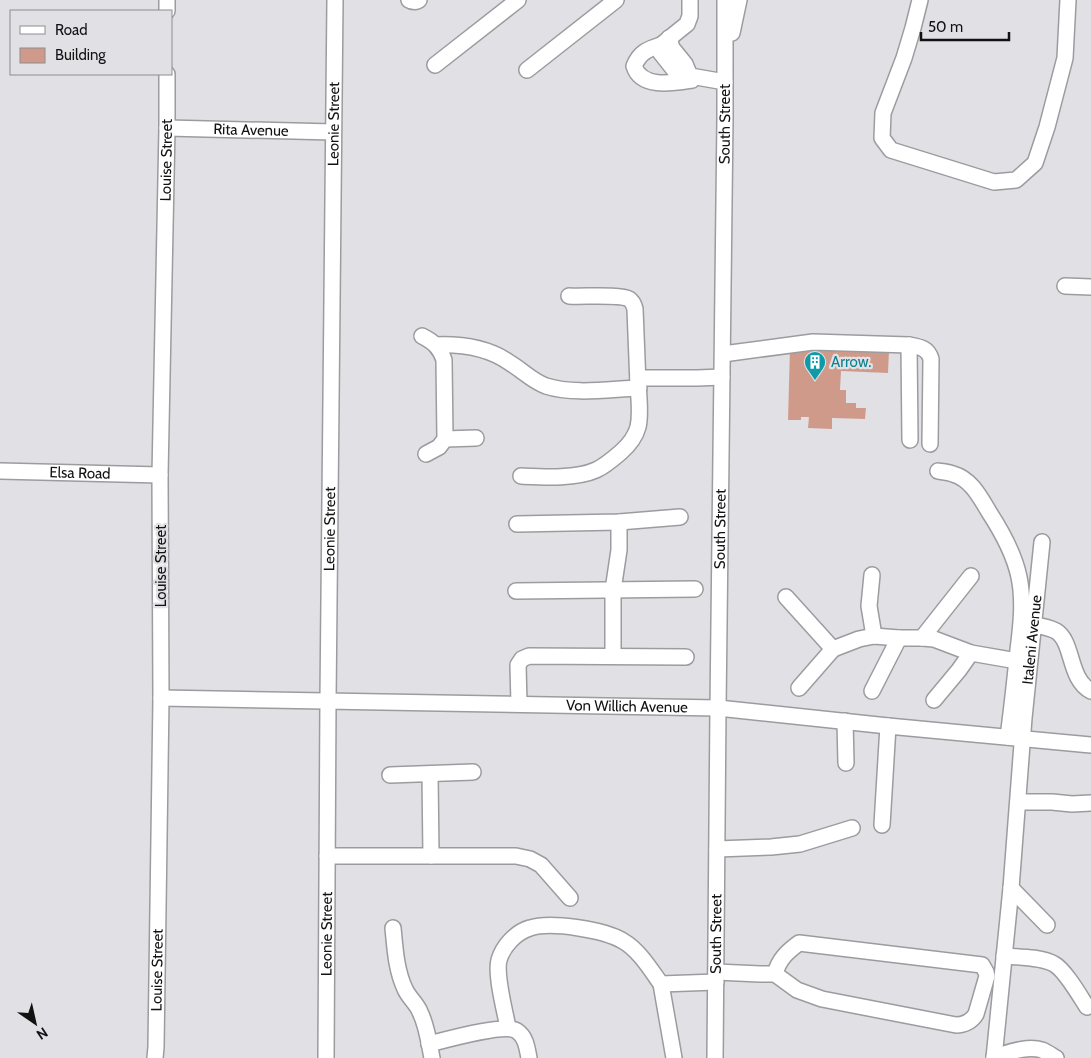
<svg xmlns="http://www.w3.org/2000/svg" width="1091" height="1058" viewBox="0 0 1091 1058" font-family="Cabin,sans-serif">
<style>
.building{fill:#d09a8b}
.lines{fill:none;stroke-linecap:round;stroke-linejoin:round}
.minor-casing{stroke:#9b9c9f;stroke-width:18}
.minor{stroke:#fff;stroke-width:15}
.labels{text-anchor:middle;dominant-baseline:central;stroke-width:4.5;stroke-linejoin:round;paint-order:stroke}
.street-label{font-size:15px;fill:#121213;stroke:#e1e1e5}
.culture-label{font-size:15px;fill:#0d838f;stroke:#e1e1e5;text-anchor:start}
</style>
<rect width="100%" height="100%" fill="#e1e1e5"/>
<path class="building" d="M 790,348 L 889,351 L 888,373 L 841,371 L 840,390 L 846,390 L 846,403 L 856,403 L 856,408 L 866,408 L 865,419 L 832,418 L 832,429 L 808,428 L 809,417 L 801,417 L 801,420 L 788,420 Z"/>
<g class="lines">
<g class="minor-casing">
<g id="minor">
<path d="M 167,0 L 167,11"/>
<path d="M 409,0 C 412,2 417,2 419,0"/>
<path d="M 690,0 L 690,16 L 687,24 L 661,45 L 660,52 L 675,71 L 679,74 L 725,82"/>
<path d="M 920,0 L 913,28 L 904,58 L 883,113 L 882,138 L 891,150 L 994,182 L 1016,180 L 1035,163 L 1047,127 L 1065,58 L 1068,0"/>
<path d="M 732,33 L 739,0"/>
<path d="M 669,38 L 672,48 L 685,64 L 690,76"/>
<path d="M 661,45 C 648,49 640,52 634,66 C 641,89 673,83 692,80"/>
<path d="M 435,65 L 518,0"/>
<path d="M 527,70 L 616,0"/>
<path id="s1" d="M 167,128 L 333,132"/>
<path d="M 1065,286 L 1091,287"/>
<path d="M 422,336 C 434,342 440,348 444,360 L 445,439 L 439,447 L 426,454"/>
<path d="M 436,345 C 462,344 489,348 510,363 C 522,370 532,381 546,386 C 574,395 610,389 639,388"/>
<path d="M 909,345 L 910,440"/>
<path d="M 723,354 L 813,342 L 909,345 C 920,347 928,348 931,359 L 930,444"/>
<path d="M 638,378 L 697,378 L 722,377"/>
<path d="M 445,439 L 476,438"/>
<path id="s2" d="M 0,471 L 160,475"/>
<path d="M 938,471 C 943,472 948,472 953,474 C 971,479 980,497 989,512 C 1002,532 1014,553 1019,577 C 1024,601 1021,626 1018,650 C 1015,679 1012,708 1008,737"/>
<path d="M 521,476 C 543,477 576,479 596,470 C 605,466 614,458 621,452 C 629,445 635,438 638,427 C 641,414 639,399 638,385 C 637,360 636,335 635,309 C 634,305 632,301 629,299 C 620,294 581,297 569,296"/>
<path d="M 517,524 L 619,522 L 680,517"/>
<path d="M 872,575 L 869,606 L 874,636"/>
<path d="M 516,591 L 695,589"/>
<path d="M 786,597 L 833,649 L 859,639 L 874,636 L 899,638 L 922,638 L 934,639 L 971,653 L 1017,661"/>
<path d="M 1034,625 C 1041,626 1050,628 1056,631 C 1074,642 1068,679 1091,691"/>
<path d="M 922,638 L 971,576"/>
<path d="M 613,656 L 613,590 L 619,550 L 619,522"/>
<path d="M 799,688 L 833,649"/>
<path d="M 872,691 L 899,638"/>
<path id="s3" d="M 161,698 L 718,708 L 888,726 L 1091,745"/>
<path d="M 934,700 L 959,670 L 971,653"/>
<path d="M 519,704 L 518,665 L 522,659 L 529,656 L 686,657"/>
<path d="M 845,721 L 846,763"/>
<path d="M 430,774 L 431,856"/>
<path d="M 390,775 L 473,772"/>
<path d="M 1018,802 L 1052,802 L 1072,804 L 1091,803"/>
<path d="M 882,825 L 888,726"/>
<path d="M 717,849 L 771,847 L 800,844 L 852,828"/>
<path d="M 327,856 L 516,856 L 530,859 L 541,865 L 570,898"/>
<path d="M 1011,888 L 1047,925"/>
<path d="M 393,928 C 395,948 396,970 405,989 C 409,998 417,1004 420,1012 C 427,1026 429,1043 432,1058"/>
<path d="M 1004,956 C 1019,957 1042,957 1054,964 C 1065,970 1080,996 1087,1007"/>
<path d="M 716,972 L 760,974 L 775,974 L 797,990 L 822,999 L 956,1025 C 964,1025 972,1021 976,1014 L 987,976 L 986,972 L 982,965 L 799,943 C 787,952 779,959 775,974"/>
<path d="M 661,984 L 716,982"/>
<path d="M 508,1028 C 505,1011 495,975 499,960 C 503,946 516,932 530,928 C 551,921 605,930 623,941 C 639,950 651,970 661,984 L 674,1058"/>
<path d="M 429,1044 C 445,1040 505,1023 517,1031 C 526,1037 527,1048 529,1058"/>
<path d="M 994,1057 C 1008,1053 1027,1045 1042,1050 C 1047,1052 1051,1055 1056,1058"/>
<path id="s4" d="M 155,1058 L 156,1047 L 161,698 L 160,475 L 167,128 L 167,74"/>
<path id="s5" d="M 326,1058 L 328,701 L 335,0"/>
<path id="s6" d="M 715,1058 L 718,708 L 725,118 L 725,0"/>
<path id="s7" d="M 994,1058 L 1011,888 L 1024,718 L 1042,542"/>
</g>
</g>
<use href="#minor" class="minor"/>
</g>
<defs>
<g id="building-pin" transform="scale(1.125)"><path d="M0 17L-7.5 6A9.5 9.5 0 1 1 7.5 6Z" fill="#0f9aa8" stroke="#e1e1e5"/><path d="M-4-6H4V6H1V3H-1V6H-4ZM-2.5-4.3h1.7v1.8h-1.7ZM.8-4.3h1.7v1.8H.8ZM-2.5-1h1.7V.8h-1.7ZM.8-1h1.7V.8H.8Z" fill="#fff"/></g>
</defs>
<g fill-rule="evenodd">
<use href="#building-pin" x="815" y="362"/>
</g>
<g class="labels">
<g class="street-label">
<text stroke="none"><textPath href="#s5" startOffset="934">Leonie Street</textPath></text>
<text stroke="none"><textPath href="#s6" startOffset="934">South Street</textPath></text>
<text stroke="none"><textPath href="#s1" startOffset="84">Rita Avenue</textPath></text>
<text stroke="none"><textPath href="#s4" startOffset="898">Louise Street</textPath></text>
<text stroke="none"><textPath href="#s2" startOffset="80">Elsa Road</textPath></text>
<text stroke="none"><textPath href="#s5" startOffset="529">Leonie Street</textPath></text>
<text stroke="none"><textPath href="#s6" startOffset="529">South Street</textPath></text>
<text transform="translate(161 566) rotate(-90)">Louise Street</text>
<text stroke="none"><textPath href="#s7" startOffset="420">Italeni Avenue</textPath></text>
<text stroke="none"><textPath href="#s3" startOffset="466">Von Willich Avenue</textPath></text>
<text stroke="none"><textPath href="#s5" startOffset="124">Leonie Street</textPath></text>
<text stroke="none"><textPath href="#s6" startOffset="124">South Street</textPath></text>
<text stroke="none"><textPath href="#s4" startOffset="88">Louise Street</textPath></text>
</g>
<g class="culture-label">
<text x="831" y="362">Arrow.</text>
</g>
</g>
<rect x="10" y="10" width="162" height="65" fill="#e1e1e5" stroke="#8e8e91"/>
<rect x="20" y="26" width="25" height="8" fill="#ffffff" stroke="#8e8e91"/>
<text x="55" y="35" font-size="15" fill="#121213">Road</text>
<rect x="20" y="48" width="25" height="15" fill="#d09a8b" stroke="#8e8e91"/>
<text x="55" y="60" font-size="15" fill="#121213">Building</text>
<g transform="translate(35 1023) rotate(146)" stroke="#e1e1e5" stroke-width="4" paint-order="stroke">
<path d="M0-4L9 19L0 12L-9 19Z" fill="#121213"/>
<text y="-8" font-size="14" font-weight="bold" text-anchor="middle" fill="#121213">N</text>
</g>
<path d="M921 32v8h88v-8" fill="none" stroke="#121213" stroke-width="2.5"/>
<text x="928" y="32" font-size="15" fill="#121213" stroke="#e1e1e5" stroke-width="4" paint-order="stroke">50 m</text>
</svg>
